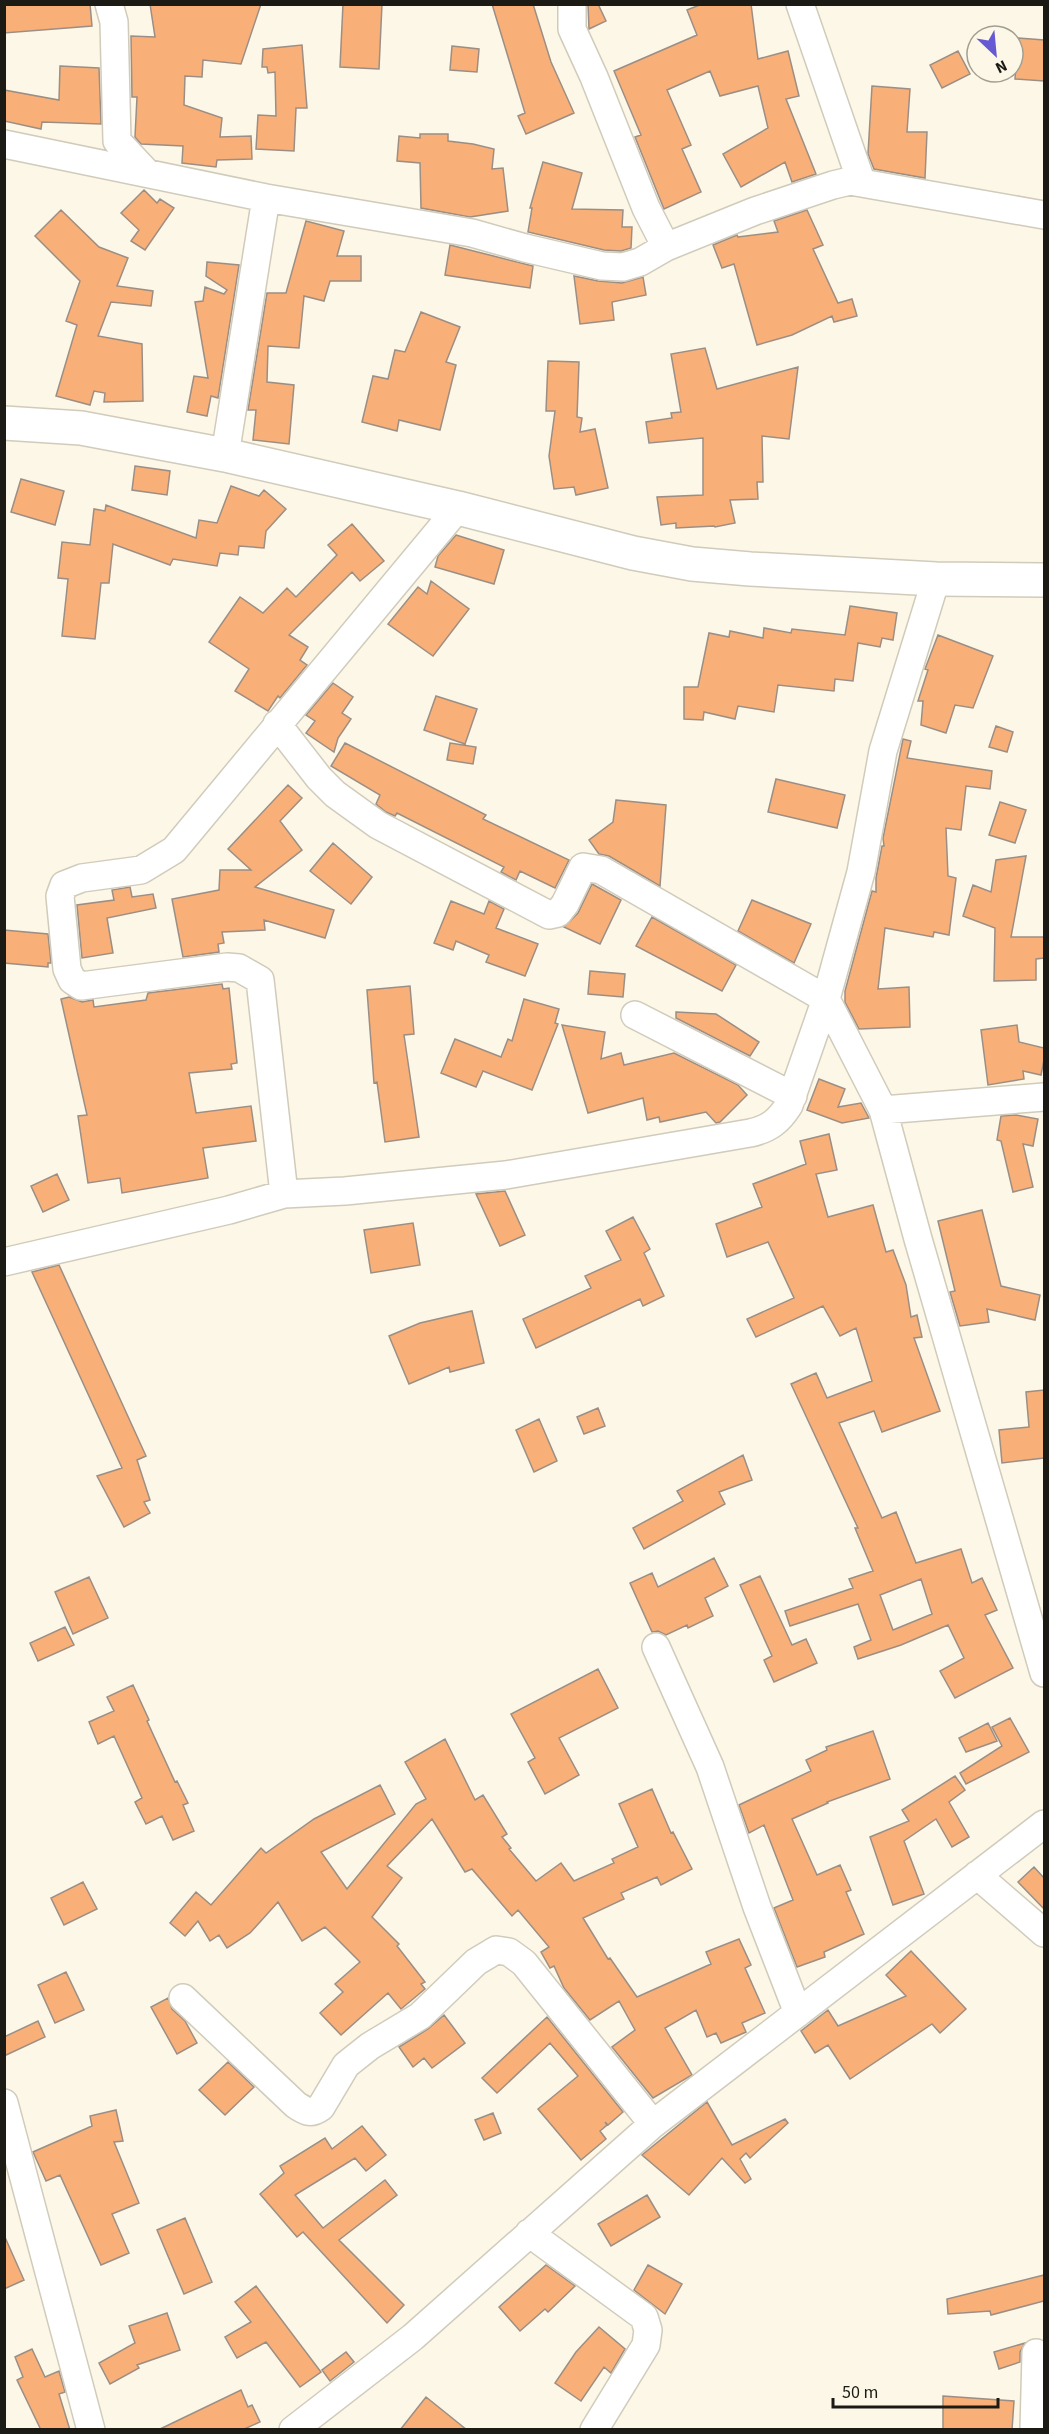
<svg xmlns="http://www.w3.org/2000/svg" width="1049" height="2434" viewBox="0 0 1049 2434" font-family="'Source Sans 3',sans-serif">
<style>
.building{fill:#f9b078;stroke:#9c8e84;stroke-width:1.5;fill-rule:evenodd}
.lines{fill:none;stroke-linecap:round;stroke-linejoin:round}
.minor-casing{stroke:#d0cbbb;stroke-width:30}
.tertiary-casing{stroke:#d0cbbb;stroke-width:36}
.minor{stroke:#fff;stroke-width:27}
.tertiary{stroke:#fff;stroke-width:33}
</style>
<rect width="100%" height="100%" fill="#fcf7e6"/>
<path class="building" d="M 4,4 L 90,4 L 92,26 L 4,33 Z
M 150,4 L 261,4 L 241,64 L 203,60 L 202,77 L 185,76 L 184,105 L 222,118 L 220,137 L 251,136 L 252,159 L 217,160 L 216,167 L 182,163 L 183,146 L 141,144 L 135,137 L 137,97 L 132,97 L 131,36 L 155,37 Z
M 343,4 L 382,4 L 379,69 L 340,67 Z
M 492,4 L 533,4 L 551,62 L 574,113 L 526,134 L 518,116 L 525,113 Z
M 588,4 L 598,4 L 606,21 L 589,29 Z
M 702,4 L 751,4 L 758,59 L 788,51 L 799,96 L 786,99 L 816,174 L 792,182 L 785,162 L 741,187 L 723,154 L 768,128 L 758,86 L 720,96 L 710,71 L 667,90 L 691,145 L 682,149 L 701,192 L 664,209 L 635,137 L 641,135 L 614,71 L 697,35 L 687,10 Z
M 1018,38 L 1044,40 L 1044,81 L 1015,79 Z
M 302,45 L 307,108 L 296,108 L 294,151 L 256,149 L 258,115 L 276,116 L 275,72 L 268,73 L 267,67 L 262,67 L 263,49 Z
M 452,46 L 479,49 L 477,72 L 450,70 Z
M 958,51 L 970,74 L 942,88 L 930,65 Z
M 60,66 L 99,68 L 101,124 L 42,122 L 41,129 L 4,121 L 4,90 L 59,100 Z
M 872,86 L 910,89 L 907,132 L 927,132 L 925,178 L 874,169 L 868,154 Z
M 420,134 L 448,134 L 448,141 L 473,144 L 494,149 L 492,169 L 503,168 L 508,211 L 470,217 L 421,208 L 420,163 L 397,161 L 399,136 L 420,138 Z
M 543,162 L 582,173 L 572,209 L 623,210 L 622,227 L 632,227 L 631,248 L 621,251 L 604,250 L 528,232 L 532,208 L 530,208 Z
M 144,190 L 157,203 L 160,199 L 174,208 L 145,250 L 131,241 L 139,230 L 121,213 Z
M 61,210 L 99,247 L 128,258 L 117,286 L 153,291 L 151,306 L 111,302 L 98,336 L 142,344 L 143,401 L 104,402 L 105,393 L 94,391 L 90,405 L 56,396 L 77,325 L 66,321 L 80,281 L 35,236 Z
M 807,210 L 823,245 L 813,249 L 838,303 L 852,299 L 857,316 L 834,322 L 832,316 L 792,335 L 757,345 L 734,264 L 722,268 L 713,245 L 737,235 L 738,237 L 778,232 L 774,221 Z
M 306,221 L 344,231 L 337,256 L 361,256 L 361,281 L 330,281 L 324,301 L 304,296 L 299,348 L 268,346 L 267,382 L 294,385 L 289,444 L 253,440 L 256,410 L 248,410 L 267,293 L 286,293 Z
M 450,245 L 533,266 L 530,288 L 445,275 Z
M 207,262 L 239,265 L 218,398 L 211,396 L 207,416 L 187,412 L 194,376 L 208,378 L 195,302 L 203,301 L 205,287 L 224,294 L 227,290 L 206,276 Z
M 574,276 L 598,281 L 622,283 L 643,277 L 646,295 L 612,302 L 614,320 L 580,324 Z
M 421,312 L 460,327 L 446,362 L 456,365 L 440,430 L 399,420 L 397,431 L 362,422 L 373,376 L 388,379 L 395,350 L 405,352 Z
M 705,348 L 717,389 L 798,367 L 789,439 L 762,436 L 763,482 L 757,482 L 758,499 L 730,500 L 735,523 L 715,527 L 714,526 L 676,528 L 676,523 L 661,525 L 657,497 L 703,495 L 703,438 L 649,443 L 646,422 L 672,418 L 671,413 L 681,412 L 671,354 Z
M 548,361 L 579,362 L 577,417 L 582,418 L 580,432 L 595,429 L 608,488 L 576,495 L 574,487 L 554,489 L 549,456 L 555,411 L 546,411 Z
M 135,466 L 170,471 L 167,495 L 132,490 Z
M 21,479 L 64,491 L 55,525 L 11,512 Z
M 231,486 L 259,496 L 264,490 L 286,509 L 266,531 L 264,548 L 239,546 L 238,555 L 220,553 L 217,566 L 173,559 L 170,565 L 113,544 L 109,583 L 101,583 L 95,639 L 62,636 L 68,579 L 58,578 L 62,542 L 90,545 L 94,509 L 105,511 L 106,505 L 196,538 L 199,520 L 217,523 Z
M 352,524 L 384,561 L 360,581 L 352,572 L 289,635 L 308,647 L 300,660 L 307,665 L 280,698 L 278,696 L 268,711 L 235,691 L 249,669 L 209,642 L 240,597 L 263,613 L 287,588 L 296,597 L 337,555 L 328,545 Z
M 456,535 L 504,550 L 494,584 L 435,567 L 438,556 Z
M 431,581 L 469,609 L 433,656 L 388,624 L 418,587 L 427,594 Z
M 850,606 L 897,613 L 893,640 L 882,638 L 880,647 L 858,643 L 853,681 L 835,679 L 834,691 L 778,685 L 774,712 L 738,706 L 735,719 L 704,712 L 703,720 L 684,719 L 684,687 L 698,687 L 709,633 L 729,637 L 730,631 L 763,638 L 764,628 L 791,633 L 792,629 L 845,635 Z
M 938,635 L 993,656 L 973,708 L 955,705 L 946,733 L 921,725 L 923,701 L 918,701 L 928,670 L 925,669 Z
M 333,683 L 353,697 L 342,713 L 351,719 L 338,738 L 334,752 L 306,733 L 315,721 L 306,715 Z
M 436,696 L 477,709 L 465,744 L 424,730 Z
M 996,726 L 1013,732 L 1007,752 L 989,747 Z
M 903,739 L 911,741 L 907,758 L 992,771 L 990,789 L 966,786 L 961,830 L 946,828 L 948,876 L 956,878 L 949,935 L 934,932 L 933,937 L 885,928 L 878,989 L 909,987 L 910,1027 L 859,1029 L 845,1002 L 845,991 L 872,891 L 876,892 L 876,878 L 882,846 L 884,846 L 883,838 Z
M 345,743 L 486,815 L 483,819 L 569,860 L 555,888 L 520,871 L 516,880 L 501,872 L 504,867 L 397,813 L 395,816 L 386,812 L 376,804 L 380,795 L 331,766 Z
M 450,743 L 476,747 L 473,764 L 447,760 Z
M 776,779 L 845,795 L 837,828 L 768,812 Z
M 288,785 L 302,798 L 280,821 L 302,850 L 255,887 L 334,910 L 325,938 L 264,920 L 265,930 L 222,932 L 224,943 L 218,944 L 219,952 L 183,957 L 172,899 L 219,890 L 220,870 L 251,870 L 228,849 Z
M 616,800 L 666,805 L 660,886 L 609,856 L 599,854 L 589,840 L 613,822 Z
M 1000,802 L 1026,810 L 1015,843 L 989,835 Z
M 333,843 L 372,877 L 351,904 L 310,871 Z
M 1026,856 L 1011,937 L 1044,937 L 1044,958 L 1036,959 L 1036,980 L 994,981 L 995,928 L 963,916 L 973,885 L 991,892 L 996,860 Z
M 592,884 L 621,900 L 600,944 L 564,927 L 578,913 Z
M 130,887 L 132,897 L 153,894 L 156,908 L 107,918 L 113,953 L 82,958 L 77,905 L 114,900 L 112,890 Z
M 752,900 L 811,924 L 794,963 L 738,931 Z
M 451,901 L 484,914 L 489,901 L 504,909 L 496,928 L 538,944 L 525,976 L 486,962 L 489,955 L 456,941 L 453,950 L 434,943 Z
M 652,917 L 736,965 L 722,991 L 636,946 Z
M 4,930 L 48,934 L 51,963 L 48,963 L 48,967 L 4,963 Z
M 590,971 L 625,974 L 623,997 L 588,994 Z
M 222,984 L 223,989 L 229,988 L 237,1063 L 231,1064 L 232,1069 L 189,1073 L 196,1113 L 251,1106 L 256,1141 L 203,1148 L 208,1178 L 122,1193 L 120,1178 L 88,1183 L 78,1116 L 87,1115 L 61,999 L 69,997 L 82,1002 L 93,1000 L 94,1007 L 146,1000 L 148,993 Z
M 410,986 L 414,1034 L 404,1035 L 419,1137 L 385,1142 L 377,1082 L 374,1083 L 367,990 Z
M 524,999 L 559,1009 L 555,1023 L 558,1024 L 532,1090 L 483,1071 L 476,1087 L 441,1073 L 455,1039 L 501,1057 L 508,1039 L 512,1041 Z
M 676,1012 L 716,1014 L 759,1042 L 750,1056 L 676,1018 Z
M 562,1025 L 605,1032 L 601,1059 L 621,1053 L 624,1065 L 674,1053 L 738,1085 L 747,1095 L 720,1122 L 716,1123 L 706,1112 L 660,1122 L 659,1117 L 647,1120 L 643,1098 L 588,1113 Z
M 1017,1025 L 1019,1042 L 1044,1048 L 1044,1060 L 1041,1075 L 1023,1071 L 1024,1079 L 988,1085 L 981,1030 Z
M 819,1079 L 845,1089 L 838,1107 L 861,1103 L 869,1118 L 842,1123 L 807,1110 Z
M 1016,1115 L 1038,1119 L 1033,1146 L 1023,1144 L 1033,1187 L 1013,1192 L 1001,1141 L 997,1140 L 1001,1116 Z
M 829,1134 L 837,1170 L 816,1174 L 828,1217 L 873,1205 L 886,1252 L 893,1250 L 906,1285 L 911,1317 L 917,1315 L 922,1337 L 914,1338 L 940,1411 L 882,1432 L 874,1411 L 839,1423 L 882,1518 L 896,1512 L 916,1563 L 961,1549 L 972,1583 L 982,1578 L 997,1610 L 985,1615 L 1013,1668 L 955,1698 L 940,1671 L 964,1658 L 948,1625 L 901,1645 L 858,1659 L 854,1647 L 871,1640 L 858,1604 L 790,1626 L 785,1611 L 853,1588 L 849,1579 L 873,1571 L 855,1528 L 858,1528 L 791,1384 L 816,1373 L 827,1398 L 872,1381 L 856,1328 L 840,1336 L 823,1306 L 756,1337 L 747,1319 L 794,1298 L 768,1242 L 727,1257 L 716,1224 L 762,1207 L 753,1184 L 806,1164 L 800,1141 ZM 921,1579 L 932,1614 L 893,1630 L 880,1595 Z
M 57,1174 L 69,1200 L 43,1212 L 31,1186 Z
M 505,1191 L 525,1235 L 500,1246 L 476,1194 Z
M 982,1210 L 1001,1286 L 1040,1295 L 1035,1320 L 987,1309 L 989,1322 L 960,1326 L 950,1292 L 955,1291 L 938,1221 Z
M 633,1217 L 650,1249 L 644,1253 L 664,1296 L 643,1306 L 640,1299 L 536,1348 L 523,1319 L 591,1288 L 585,1276 L 621,1260 L 606,1231 Z
M 413,1223 L 420,1265 L 371,1273 L 364,1230 Z
M 59,1265 L 146,1456 L 137,1460 L 150,1500 L 144,1502 L 150,1513 L 124,1527 L 97,1476 L 122,1468 L 32,1272 Z
M 472,1311 L 484,1363 L 450,1372 L 449,1367 L 409,1384 L 389,1336 L 420,1323 Z
M 1044,1390 L 1044,1458 L 1002,1463 L 999,1430 L 1029,1427 L 1026,1392 Z
M 598,1408 L 605,1426 L 584,1434 L 577,1417 Z
M 539,1419 L 557,1461 L 534,1472 L 516,1430 Z
M 743,1455 L 752,1480 L 719,1492 L 725,1504 L 644,1549 L 633,1528 L 683,1501 L 677,1491 Z
M 714,1558 L 728,1586 L 705,1598 L 713,1616 L 688,1628 L 687,1625 L 666,1635 L 658,1631 L 652,1632 L 630,1583 L 652,1573 L 658,1587 Z
M 760,1576 L 792,1645 L 806,1639 L 817,1663 L 774,1682 L 764,1660 L 772,1656 L 740,1585 Z
M 89,1577 L 108,1618 L 73,1634 L 55,1592 Z
M 65,1627 L 74,1645 L 38,1661 L 30,1643 Z
M 598,1669 L 618,1708 L 559,1738 L 579,1775 L 545,1794 L 528,1762 L 535,1758 L 511,1714 Z
M 133,1685 L 149,1720 L 147,1721 L 175,1782 L 177,1781 L 188,1803 L 183,1805 L 194,1831 L 173,1840 L 162,1816 L 146,1824 L 135,1802 L 142,1798 L 114,1736 L 98,1744 L 89,1722 L 114,1711 L 107,1697 Z
M 1010,1718 L 1029,1752 L 966,1784 L 960,1773 L 1002,1746 L 992,1727 Z
M 988,1723 L 997,1741 L 966,1752 L 959,1738 Z
M 873,1731 L 890,1779 L 827,1802 L 828,1803 L 792,1819 L 817,1875 L 840,1865 L 851,1890 L 846,1892 L 864,1934 L 824,1952 L 825,1957 L 797,1967 L 774,1908 L 793,1900 L 764,1825 L 749,1833 L 739,1805 L 811,1771 L 806,1760 L 827,1750 L 826,1747 Z
M 445,1739 L 475,1800 L 483,1795 L 507,1834 L 502,1837 L 511,1848 L 509,1849 L 536,1881 L 561,1863 L 574,1881 L 614,1863 L 612,1859 L 638,1847 L 619,1804 L 652,1789 L 671,1833 L 673,1832 L 692,1869 L 661,1885 L 657,1877 L 621,1893 L 624,1899 L 583,1918 L 608,1959 L 610,1958 L 637,1997 L 711,1964 L 706,1952 L 739,1939 L 751,1965 L 745,1968 L 765,2013 L 742,2023 L 746,2032 L 721,2043 L 716,2033 L 707,2037 L 696,2010 L 665,2028 L 692,2075 L 653,2098 L 612,2047 L 635,2030 L 619,2001 L 590,2020 L 564,1988 L 554,1966 L 550,1968 L 541,1952 L 549,1947 L 518,1910 L 512,1916 L 472,1869 L 465,1872 L 432,1819 L 387,1866 L 402,1878 L 372,1917 L 399,1944 L 397,1946 L 425,1982 L 421,1984 L 425,1989 L 401,2009 L 388,1993 L 341,2035 L 320,2013 L 343,1992 L 335,1984 L 360,1962 L 325,1927 L 302,1941 L 278,1902 L 250,1933 L 227,1948 L 219,1935 L 210,1941 L 198,1921 L 185,1936 L 170,1923 L 196,1892 L 211,1905 L 261,1848 L 266,1853 L 314,1819 L 380,1785 L 395,1814 L 321,1852 L 347,1889 L 416,1804 L 426,1799 L 405,1762 Z
M 955,1776 L 965,1790 L 949,1802 L 969,1837 L 952,1847 L 936,1819 L 904,1841 L 924,1894 L 893,1905 L 870,1837 L 909,1821 L 902,1810 Z
M 1034,1867 L 1044,1878 L 1044,1909 L 1018,1882 Z
M 83,1882 L 97,1909 L 64,1925 L 51,1898 Z
M 911,1951 L 966,2009 L 940,2033 L 932,2024 L 850,2079 L 828,2045 L 815,2053 L 801,2031 L 828,2010 L 838,2026 L 906,1996 L 886,1975 Z
M 66,1972 L 84,2010 L 55,2023 L 38,1985 Z
M 168,1998 L 172,2009 L 185,2021 L 197,2043 L 177,2054 L 151,2007 Z
M 444,2015 L 465,2043 L 432,2068 L 424,2058 L 413,2067 L 399,2047 L 428,2029 Z
M 547,2017 L 623,2112 L 608,2125 L 605,2122 L 607,2125 L 600,2131 L 606,2139 L 581,2160 L 538,2109 L 578,2076 L 550,2043 L 497,2093 L 482,2078 Z
M 38,2021 L 45,2037 L 4,2056 L 4,2037 Z
M 228,2062 L 254,2087 L 225,2115 L 199,2090 Z
M 707,2102 L 732,2145 L 785,2119 L 788,2123 L 750,2158 L 746,2153 L 740,2159 L 751,2179 L 745,2183 L 722,2158 L 689,2195 L 642,2155 Z
M 116,2110 L 123,2141 L 114,2142 L 139,2203 L 112,2214 L 129,2253 L 101,2265 L 60,2175 L 46,2181 L 33,2152 L 92,2126 L 90,2116 Z
M 493,2113 L 501,2133 L 484,2140 L 475,2120 Z
M 362,2126 L 386,2155 L 366,2171 L 355,2158 L 295,2195 L 323,2228 L 385,2180 L 397,2195 L 339,2240 L 404,2305 L 387,2323 L 303,2232 L 297,2237 L 260,2194 L 284,2173 L 280,2166 L 325,2138 L 332,2149 Z
M 647,2195 L 660,2217 L 611,2246 L 598,2224 Z
M 185,2218 L 212,2282 L 184,2294 L 157,2230 Z
M 4,2235 L 24,2280 L 4,2289 Z
M 546,2265 L 575,2286 L 548,2312 L 545,2309 L 520,2331 L 499,2307 Z
M 648,2265 L 682,2284 L 665,2314 L 634,2290 Z
M 1044,2275 L 1044,2301 L 991,2315 L 990,2311 L 948,2314 L 947,2299 Z
M 256,2286 L 321,2372 L 300,2387 L 266,2342 L 237,2358 L 225,2337 L 251,2322 L 235,2302 Z
M 167,2313 L 180,2350 L 137,2365 L 139,2368 L 110,2384 L 99,2363 L 135,2343 L 129,2326 Z
M 599,2327 L 625,2349 L 611,2373 L 604,2367 L 581,2401 L 555,2383 L 576,2352 Z
M 1025,2343 L 1020,2352 L 1020,2362 L 999,2369 L 994,2352 Z
M 32,2349 L 45,2377 L 59,2371 L 65,2392 L 59,2394 L 70,2430 L 41,2430 L 17,2380 L 23,2377 L 15,2357 Z
M 346,2352 L 354,2362 L 330,2381 L 322,2370 Z
M 241,2390 L 248,2407 L 252,2405 L 260,2422 L 242,2430 L 158,2430 Z
M 943,2396 L 1014,2401 L 1012,2430 L 943,2430 Z
M 426,2397 L 467,2430 L 400,2430 Z"/>
<g class="lines">
<g class="minor-casing">
<path id="minor" d="M 109,4 L 114,22 L 117,141 L 147,173
M 572,4 L 572,29 L 594,77 L 646,208 L 666,247
M 800,4 L 861,181
M 4,144 L 266,198 L 472,233 L 525,248 L 602,266 L 623,267 L 640,262 L 666,247 L 755,211 L 833,185 L 850,181 L 1044,215
M 225,455 L 266,198
M 277,724 L 319,778 L 335,794 L 378,825 L 549,915 L 558,913 L 565,904 L 583,867 L 601,870 L 826,999 L 883,1110 L 918,1239 L 1044,1673
M 635,1015 L 793,1096
M 883,1110 L 1044,1097
M 284,1194 L 260,980 L 239,968 L 227,967 L 81,986 L 72,980 L 67,969 L 60,896 L 64,885 L 82,878 L 141,870 L 174,850 L 458,508
M 4,1262 L 229,1210 L 284,1194 L 345,1191 L 506,1175 L 750,1133 C 769,1129 779,1121 789,1105 L 826,999 L 861,872 L 883,751 L 936,579
M 656,1647 L 710,1767 L 757,1907 L 798,2013
M 977,1875 L 1044,1933
M 183,1998 L 296,2105 C 306,2111 310,2115 321,2107 L 346,2065 L 370,2046 L 420,2016 L 476,1962 L 496,1950 L 509,1952 L 524,1963 L 653,2124
M 4,2103 L 91,2430
M 529,2233 L 644,2317 L 648,2330 L 646,2345 L 594,2430
M 293,2430 L 413,2337 L 653,2124 L 1044,1824
M 1034,2430 L 1036,2353"/>
</g>
<g class="tertiary-casing">
<path id="tertiary" d="M 4,423 L 81,428 L 225,455 L 458,508 L 633,553 L 692,564 L 750,569 L 936,579 L 1044,580"/>
</g>
<use href="#minor" class="minor"/>
<use href="#tertiary" class="tertiary"/>
</g>
<rect width="1049" height="2434" fill="none" stroke="#1c1a14" stroke-width="12"/>
<g transform="translate(995 54) rotate(154)"><circle r="28" fill="#fcf7e6" stroke="#a29f92" stroke-width="1.5"/>
<path d="M0-4.5L10 22L0 15L-10 22Z" fill="#655ad3"/>
<text y="-9" font-size="16" font-weight="bold" text-anchor="middle" fill="#1c1a14">N</text>
</g>
<path d="M833 2398v9h165v-9" fill="none" stroke="#1c1a14" stroke-width="3"/>
<text x="842" y="2398" font-size="18" fill="#1c1a14" stroke="#fcf7e6" stroke-width="4.5" paint-order="stroke">50 m</text>
</svg>
